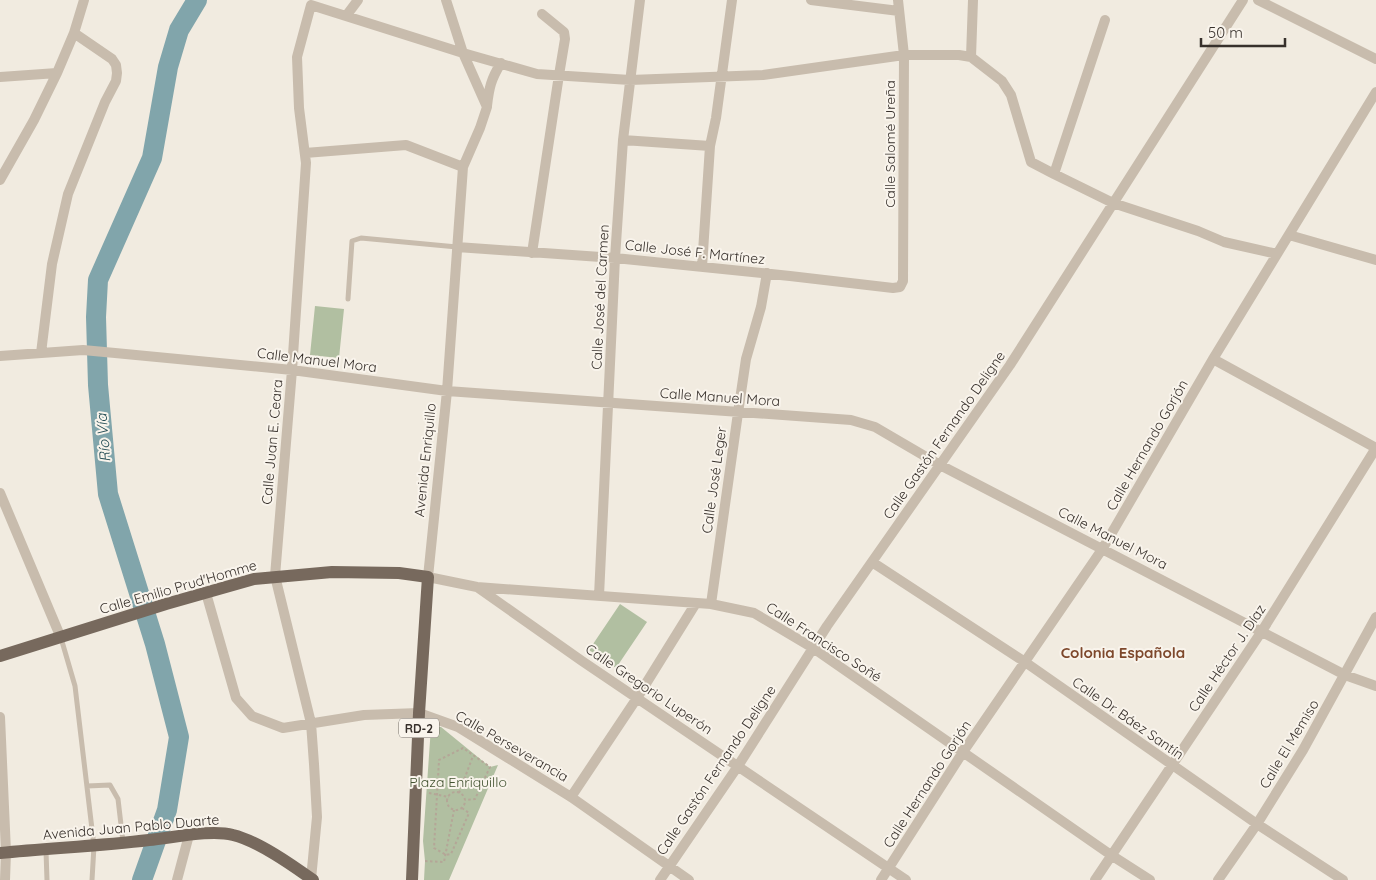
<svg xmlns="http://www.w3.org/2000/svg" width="1376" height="880" viewBox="0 0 1376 880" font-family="Quicksand,sans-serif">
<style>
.green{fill:#b1bfa1}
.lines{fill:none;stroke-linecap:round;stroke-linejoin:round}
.river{stroke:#81a5ab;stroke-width:20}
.path{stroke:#b4a697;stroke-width:2;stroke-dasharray:2.5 2.5;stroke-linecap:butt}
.lane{stroke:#c8bcad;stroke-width:5}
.street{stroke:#c8bcad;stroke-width:10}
.primary{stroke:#77695d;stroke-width:12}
.labels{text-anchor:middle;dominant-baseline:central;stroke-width:4;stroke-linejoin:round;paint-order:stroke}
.shield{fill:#f9f4ec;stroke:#716b65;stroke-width:1}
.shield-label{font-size:12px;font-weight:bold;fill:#37302b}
.street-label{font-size:14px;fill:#37302b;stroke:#f9f4ec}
.park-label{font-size:14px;fill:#435331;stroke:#f9f4ec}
.water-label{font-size:15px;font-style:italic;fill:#244c54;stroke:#f9f4ec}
.neighbourhood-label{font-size:15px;font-weight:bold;fill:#7e482c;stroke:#f9f4ec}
</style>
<rect width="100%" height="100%" fill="#f1ebe0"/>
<path class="green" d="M 315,306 L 344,309 L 339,358 L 310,355 Z
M 620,604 L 647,622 L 616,668 L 589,650 Z
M 431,727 L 441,727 L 490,767 L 498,765 L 449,880 L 424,880 L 425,861 L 423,841 Z"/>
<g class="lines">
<path class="river" d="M 142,880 L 167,810 L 179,737 L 155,644 L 108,494 L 98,385 L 96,317 L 98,280 L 152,158 L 168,67 L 179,30 L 197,0"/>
<path class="path" d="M447 801a9 9 0 1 1 18 0a9 9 0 1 1-18 0Z
M 429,793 L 449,797
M 459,793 L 473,756
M 462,808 L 469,813 L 451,854 L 446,855 L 434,848 L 439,760 L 463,748 L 490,767 L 475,799 L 465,800
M 425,861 L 444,862 L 454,810"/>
<path class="lane" d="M 348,299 L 352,241 L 361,238 L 457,247
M 61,638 L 75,686 L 94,846 L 92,880
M 87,786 L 110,785 L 118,799 L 123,842
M 46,851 L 47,880"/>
<path class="street" d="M 446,0 L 463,53 L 487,107 L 480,128 L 463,167 L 447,391 L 428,577 L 477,587 L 711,604 L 754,613 L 813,648 L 1111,855 L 1150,880
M 811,0 L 899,11
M 1258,0 L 1376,59
M 346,16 L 358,0
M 971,57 L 973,0
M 0,77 L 57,73
M 487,106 C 489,88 491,79 501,63
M 623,140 L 710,146
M 305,153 L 406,145 L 463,167
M 1054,174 L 1105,20
M 0,180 L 34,120 L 57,73 L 74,33 L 84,0
M 1289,235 L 1376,260
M 457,247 L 615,258 L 790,276 L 893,288 L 900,287 L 903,281 L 904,55 L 898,0
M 532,253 L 559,75 L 565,39 L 564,32 L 542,14
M 702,267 L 710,146 L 716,118 L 732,0
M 41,353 L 52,264 L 68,194 L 105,102 L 116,81 L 117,73 L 116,65 L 112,59 L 74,33
M 0,356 L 83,350 L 115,353 L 292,370 L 447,391 L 851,420 L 875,427 L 940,465 L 1345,675 L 1376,686
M 1213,359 L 1376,448
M 0,493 L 61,638
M 872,562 L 1025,662 L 1257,824 L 1343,880
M 477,587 L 582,661 L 906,880
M 206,593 L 236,698 L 252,716 L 283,728 L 364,715 L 419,713 L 458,727 L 571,797 L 689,880
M 599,596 L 615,258 L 623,140 L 640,0
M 711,604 L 738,413 L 746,359 L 761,307 L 767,273
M 0,717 L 6,852 L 5,880
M 571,797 L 637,698 L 696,603
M 311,879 L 317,817 L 314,764 L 311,723 L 275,576 L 292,370 L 306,163 L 299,108 L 297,57 L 311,5 L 463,53 L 537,74 L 630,80 L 763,75 L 904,55 L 959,55 L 971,57 L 1002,81 L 1011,95 L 1031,162 L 1054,174 L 1113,203 L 1198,231 L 1224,242 L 1277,254
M 177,880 L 189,835
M 660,880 L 738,766 L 827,626 L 1010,365 L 1243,0
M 881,880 L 963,752 L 1103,548 L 1213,359 L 1376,92
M 1095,880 L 1262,631 L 1376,448
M 1218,880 L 1257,824 L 1303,750 L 1376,617"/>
<path class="primary" d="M 0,656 L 166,604 L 254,579 L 332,572 L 399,573 L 428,577 L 419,713 L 412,880
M 0,853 C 50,848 100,846 149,840 C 172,838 211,829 233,835 C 258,841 292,865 313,880"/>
</g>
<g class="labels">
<rect class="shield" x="399" y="718.5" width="40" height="19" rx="4"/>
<g class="shield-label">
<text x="419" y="728">RD-2</text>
</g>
<g class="street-label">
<text transform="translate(890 144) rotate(-90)">Calle Salomé Ureña</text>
<text transform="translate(695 252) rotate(6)">Calle José F. Martínez</text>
<text transform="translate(600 297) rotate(-87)">Calle José del Carmen</text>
<text transform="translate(317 360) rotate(7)">Calle Manuel Mora</text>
<text transform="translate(720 397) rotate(4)">Calle Manuel Mora</text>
<text transform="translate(944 435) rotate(-55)">Calle Gastón Fernando Deligne</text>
<text transform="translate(272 442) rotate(-85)">Calle Juan E. Ceara</text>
<text transform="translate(1147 445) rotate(-60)">Calle Hernando Gorjón</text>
<text transform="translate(425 460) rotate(-84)">Avenida Enriquillo</text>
<text transform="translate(714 480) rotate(-82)">Calle José Leger</text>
<text transform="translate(1113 538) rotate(27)">Calle Manuel Mora</text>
<text transform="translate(178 587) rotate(-16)">Calle Emilio Prud'Homme</text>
<text transform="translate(824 642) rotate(33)">Calle Francisco Soñé</text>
<text transform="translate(1227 658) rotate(-56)">Calle Héctor J. Díaz</text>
<text transform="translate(649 689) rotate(34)">Calle Gregorio Luperón</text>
<text transform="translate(1128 718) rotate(35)">Calle Dr. Báez Santín</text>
<text transform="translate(1289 744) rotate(-59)">Calle El Memiso</text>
<text transform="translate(512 746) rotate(30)">Calle Perseverancia</text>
<text transform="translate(716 770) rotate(-56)">Calle Gastón Fernando Deligne</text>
<text transform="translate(927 784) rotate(-57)">Calle Hernando Gorjón</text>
<text transform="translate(131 827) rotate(-5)">Avenida Juan Pablo Duarte</text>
</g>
<g class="park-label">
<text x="458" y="782">Plaza Enriquillo</text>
</g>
<g class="water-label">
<text transform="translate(103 438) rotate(-95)">Río Vía</text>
</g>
<g class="neighbourhood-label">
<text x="1123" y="652">Colonia Española</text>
</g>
</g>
<path d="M1201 38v8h84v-8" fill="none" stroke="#37302b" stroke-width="2.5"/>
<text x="1208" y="38" font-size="15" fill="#37302b" stroke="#f9f4ec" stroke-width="4" paint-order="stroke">50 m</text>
</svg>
